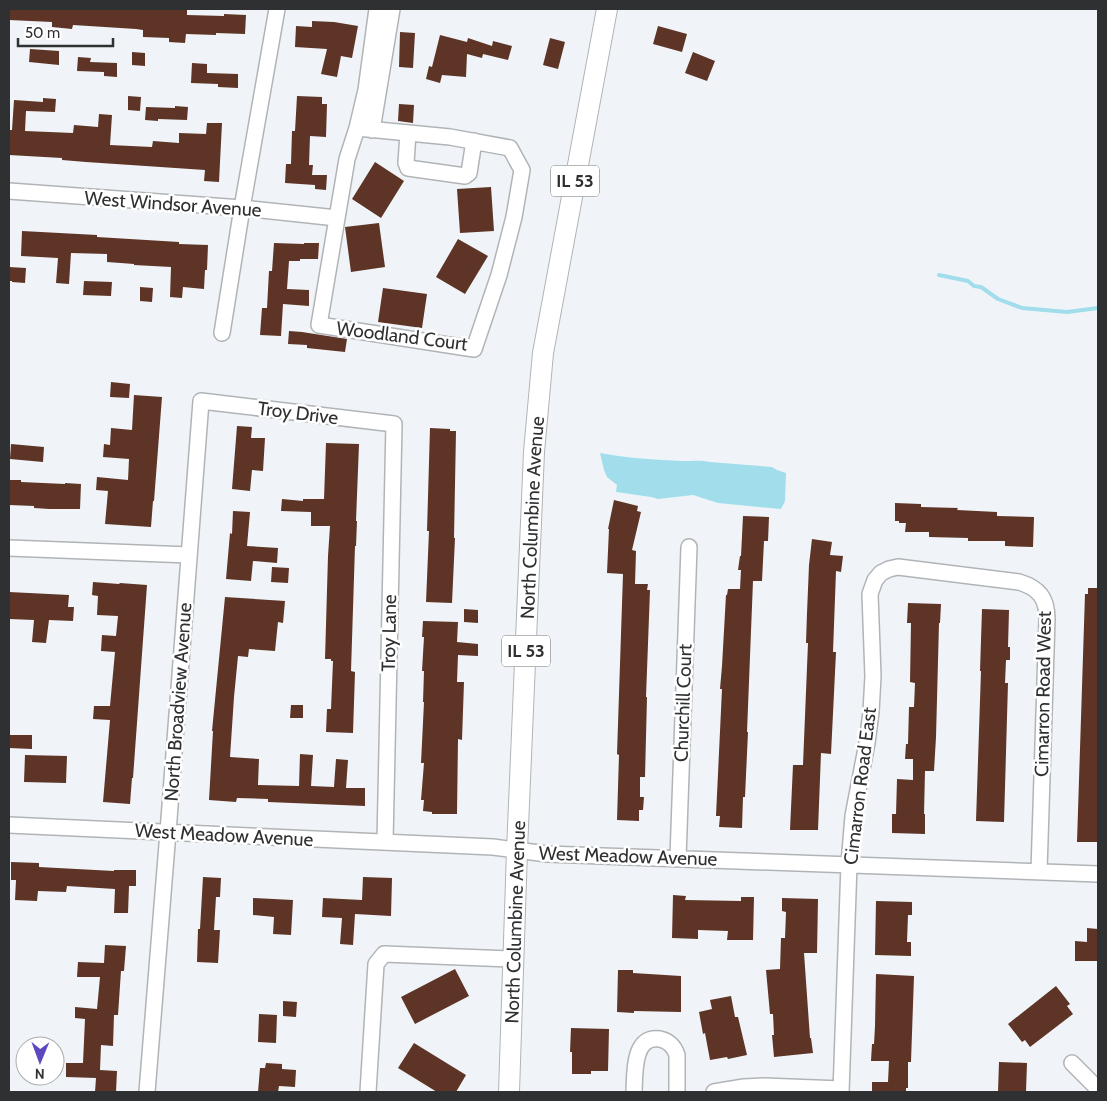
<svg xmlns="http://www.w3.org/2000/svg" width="1107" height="1101" viewBox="0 0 1107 1101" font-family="Cabin,sans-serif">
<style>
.water{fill:#a2ddec}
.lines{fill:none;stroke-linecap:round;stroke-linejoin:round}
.stream{stroke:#a2ddec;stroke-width:4}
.building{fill:#5d3425}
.minor-casing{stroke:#b1b4b7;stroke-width:18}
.major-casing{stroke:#b1b4b7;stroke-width:22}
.minor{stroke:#fff;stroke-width:15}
.major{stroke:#fff;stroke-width:20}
.labels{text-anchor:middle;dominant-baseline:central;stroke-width:5;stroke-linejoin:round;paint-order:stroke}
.shield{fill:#fff;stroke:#6d6e70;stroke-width:1}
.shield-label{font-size:18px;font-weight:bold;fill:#2f3032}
.street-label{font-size:19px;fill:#2f3032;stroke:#fff}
</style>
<rect width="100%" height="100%" fill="#f0f4f8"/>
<path class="water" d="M 600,453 C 627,458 655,460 683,461 C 693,461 701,460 710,462 L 772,467 L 777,470 L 786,473 L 785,501 L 781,509 L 718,503 L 693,495 L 658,499 L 651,497 L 616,492 L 617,485 L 607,477 L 604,470 Z"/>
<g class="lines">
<path class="stream" d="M 939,275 L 968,281 L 974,286 L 981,287 L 998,299 L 1022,308 L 1067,312 L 1098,308"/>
</g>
<path class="building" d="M 9,9 L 152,9 L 187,10 L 187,15 L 224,16 L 224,14 L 246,15 L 245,34 L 216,33 L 216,35 L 186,34 L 185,43 L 169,42 L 169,38 L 143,37 L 143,30 L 136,29 L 73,25 L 72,29 L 52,27 L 52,22 L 9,20 Z
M 312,21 L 334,22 L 358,26 L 352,58 L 341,56 L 337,77 L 321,74 L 327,49 L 295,47 L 296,26 L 312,27 Z
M 658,26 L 687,34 L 682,52 L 653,44 Z
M 400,32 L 415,33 L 413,68 L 399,67 Z
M 440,35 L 467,42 L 468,38 L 492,46 L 493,41 L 512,46 L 508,60 L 483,54 L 482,58 L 467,54 L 466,77 L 442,75 L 440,83 L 426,79 L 429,66 L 432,67 Z
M 550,38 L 565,42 L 558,69 L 543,65 Z
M 30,49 L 59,51 L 59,65 L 29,62 Z
M 132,52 L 145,53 L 145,66 L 132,65 Z
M 693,52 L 715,61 L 707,81 L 685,73 Z
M 78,57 L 91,58 L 90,62 L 117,63 L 117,77 L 104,76 L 104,72 L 77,71 Z
M 192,63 L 207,64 L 207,73 L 238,74 L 238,88 L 218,87 L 218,84 L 191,83 Z
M 128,96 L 141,97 L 140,111 L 128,110 Z
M 297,96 L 322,97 L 322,104 L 327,104 L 326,137 L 310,136 L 309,165 L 313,165 L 312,175 L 327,175 L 326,190 L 315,189 L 315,185 L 285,183 L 286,164 L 291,164 L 292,131 L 295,131 Z
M 43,98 L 56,99 L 55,112 L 26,111 L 25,131 L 73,133 L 74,125 L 98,127 L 99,114 L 112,115 L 110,145 L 152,147 L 153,141 L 179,143 L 179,133 L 206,134 L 207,123 L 222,123 L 219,182 L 204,181 L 205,170 L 86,162 L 62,160 L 62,158 L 9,155 L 9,130 L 12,130 L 14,100 L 43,102 Z
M 399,104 L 414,105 L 413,123 L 398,121 Z
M 175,106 L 188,107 L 187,120 L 158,119 L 158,121 L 145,120 L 146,107 L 175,108 Z
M 375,162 L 404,181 L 381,218 L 352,199 Z
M 491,187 L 494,231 L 460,233 L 457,189 Z
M 379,223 L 385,267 L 351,272 L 345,227 Z
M 22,231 L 97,235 L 97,237 L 179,242 L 179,244 L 208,245 L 207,270 L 205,270 L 204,289 L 183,287 L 182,298 L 170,297 L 171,267 L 134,265 L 134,264 L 107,262 L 107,254 L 71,253 L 69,284 L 56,283 L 58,258 L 21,256 Z
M 458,239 L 488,256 L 465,294 L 436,277 Z
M 274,243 L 304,244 L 304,243 L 319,243 L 318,259 L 300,259 L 300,261 L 289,261 L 287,289 L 309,290 L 309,306 L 283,304 L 281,336 L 260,335 L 262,308 L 267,308 L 269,271 L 272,271 Z
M 9,267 L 26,268 L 25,283 L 12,282 L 12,281 L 9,281 Z
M 84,281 L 112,282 L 111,296 L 83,295 Z
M 140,287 L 153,288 L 152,302 L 140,301 Z
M 383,288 L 427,294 L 422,328 L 378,322 Z
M 289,331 L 302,332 L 347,339 L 345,352 L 307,348 L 307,345 L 288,344 Z
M 111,382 L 130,384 L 129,398 L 110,397 Z
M 134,395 L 162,397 L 154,501 L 153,501 L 151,527 L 105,524 L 108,491 L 96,490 L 97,477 L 128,480 L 129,459 L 103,457 L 104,444 L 110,445 L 111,428 L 132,430 Z
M 237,426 L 252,427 L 251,438 L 265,438 L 263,471 L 252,470 L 250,491 L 232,489 Z
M 430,428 L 450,429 L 450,431 L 456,431 L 454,538 L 455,538 L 452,603 L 426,602 L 429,531 L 427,531 Z
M 326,443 L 359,444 L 356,521 L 357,521 L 356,546 L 355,546 L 351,671 L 355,672 L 353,733 L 326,732 L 327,709 L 331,709 L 333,661 L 331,661 L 331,659 L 325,659 L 328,556 L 330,526 L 311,526 L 311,512 L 281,511 L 282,499 L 303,501 L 303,499 L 324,499 Z
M 11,444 L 44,447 L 43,462 L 10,459 Z
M 9,480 L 21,480 L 21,482 L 65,484 L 65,483 L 81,484 L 80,509 L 49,509 L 34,508 L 34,506 L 9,505 Z
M 614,500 L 638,506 L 637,511 L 641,512 L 632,550 L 636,551 L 635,584 L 648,584 L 647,590 L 650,590 L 646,697 L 647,697 L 645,777 L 640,777 L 640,797 L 644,797 L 643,810 L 639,810 L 639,821 L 617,820 L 619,755 L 617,754 L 623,574 L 607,573 L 609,529 L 608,529 Z
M 895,503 L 921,504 L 921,507 L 958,508 L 957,510 L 997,512 L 997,516 L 1034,517 L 1033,547 L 1005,546 L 1005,541 L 968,541 L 968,538 L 929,537 L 929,532 L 905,532 L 906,523 L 899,523 L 899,521 L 895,521 Z
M 233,511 L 250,512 L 247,546 L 278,548 L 277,563 L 253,561 L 251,581 L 226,579 L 230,533 L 232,534 Z
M 743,516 L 769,517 L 768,541 L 764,541 L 762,581 L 753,581 L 747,732 L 748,732 L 745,797 L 743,797 L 742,828 L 719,827 L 720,816 L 716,816 L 722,689 L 720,689 L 722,666 L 726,595 L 727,595 L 728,589 L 740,589 L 741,570 L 738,570 L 740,556 L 741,556 Z
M 812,539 L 832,542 L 830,555 L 843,556 L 841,572 L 836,571 L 833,652 L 836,652 L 831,754 L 821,753 L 818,830 L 790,830 L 793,765 L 803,765 L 808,643 L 806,643 L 807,613 L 809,565 Z
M 272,567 L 289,568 L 288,583 L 271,582 Z
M 93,582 L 119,584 L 120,583 L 147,585 L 133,778 L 132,778 L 130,804 L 103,802 L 110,720 L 93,719 L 94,706 L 110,706 L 115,652 L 101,651 L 102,635 L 116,636 L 118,616 L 97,615 L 98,596 L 92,595 Z
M 1088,588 L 1098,588 L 1098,842 L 1077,842 L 1085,594 L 1088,594 Z
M 9,592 L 69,595 L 68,607 L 74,607 L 73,621 L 49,620 L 46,643 L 32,642 L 34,620 L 9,619 Z
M 225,597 L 285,601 L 283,623 L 278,622 L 275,651 L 249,649 L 248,657 L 238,656 L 234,697 L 230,757 L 259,759 L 258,785 L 299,786 L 300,754 L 313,755 L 311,786 L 334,787 L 336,759 L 348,760 L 346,788 L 365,788 L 365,806 L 268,802 L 268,799 L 237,798 L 236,802 L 209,800 L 213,731 L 212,731 Z
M 908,603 L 941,604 L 940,623 L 939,623 L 936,737 L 934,771 L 925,771 L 924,814 L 925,814 L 925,834 L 892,833 L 892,814 L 896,814 L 897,779 L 913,780 L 913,759 L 905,759 L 906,744 L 908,744 L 909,707 L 914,707 L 915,683 L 910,682 L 911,623 L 907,623 Z
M 464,609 L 478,610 L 478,623 L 464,622 Z
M 982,609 L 1009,610 L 1008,647 L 1010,647 L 1010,660 L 1006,660 L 1005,683 L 1008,683 L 1004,822 L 976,821 L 981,671 L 980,671 Z
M 423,621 L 458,622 L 457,642 L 478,644 L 478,656 L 458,655 L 457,682 L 464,682 L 462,740 L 458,739 L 457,814 L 432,814 L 432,812 L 423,811 L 424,800 L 421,800 L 424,763 L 421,763 L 424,702 L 423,702 L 424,671 L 422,671 L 424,637 L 422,637 Z
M 291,705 L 303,705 L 303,718 L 290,718 Z
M 9,735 L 32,735 L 32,749 L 9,748 Z
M 25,755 L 67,756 L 66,783 L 24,782 Z
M 11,862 L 39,863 L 39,867 L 114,871 L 114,870 L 136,870 L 136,886 L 129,886 L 128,913 L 114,913 L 115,889 L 67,886 L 66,892 L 38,891 L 37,901 L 15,900 L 16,880 L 11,880 Z
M 203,877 L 221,878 L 220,897 L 216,897 L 214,930 L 220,930 L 218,963 L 197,962 L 198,929 L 200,929 Z
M 363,877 L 392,878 L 391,916 L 355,914 L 353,945 L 340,944 L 342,918 L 322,917 L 323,898 L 362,900 Z
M 673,895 L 686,896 L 685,900 L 741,901 L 741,897 L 754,897 L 753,940 L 727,940 L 728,931 L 698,930 L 698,939 L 672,938 Z
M 253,898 L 293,900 L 291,935 L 273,934 L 274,917 L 253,915 Z
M 782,898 L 818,899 L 817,953 L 804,953 L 810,1038 L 811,1038 L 813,1053 L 774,1057 L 772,1035 L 774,1035 L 773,1014 L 770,1014 L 766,970 L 780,969 L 781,938 L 785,938 L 786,912 L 782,911 Z
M 876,901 L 912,902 L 912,915 L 908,915 L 907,942 L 911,942 L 911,956 L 875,955 Z
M 1087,928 L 1098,929 L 1098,961 L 1075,961 L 1075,941 L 1087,942 Z
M 105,945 L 126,946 L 124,971 L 121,971 L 118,1015 L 114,1015 L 113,1046 L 101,1045 L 100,1070 L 117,1071 L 116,1092 L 95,1092 L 96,1078 L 66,1077 L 66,1063 L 83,1063 L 85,1019 L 75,1018 L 75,1007 L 97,1009 L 100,977 L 77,977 L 78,962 L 104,963 Z
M 455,969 L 469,996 L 415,1024 L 401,997 Z
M 618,970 L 633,970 L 633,973 L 681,976 L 681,1012 L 634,1011 L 634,1013 L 617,1012 Z
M 876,974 L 914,976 L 911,1062 L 908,1062 L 908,1088 L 906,1088 L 906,1092 L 872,1092 L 872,1082 L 888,1082 L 889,1061 L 871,1061 L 872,1044 L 874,1044 L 875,1026 Z
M 1056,986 L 1070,1004 L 1067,1006 L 1073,1014 L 1030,1047 L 1025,1040 L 1022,1042 L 1008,1024 Z
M 731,996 L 735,1017 L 738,1017 L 747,1055 L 728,1059 L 727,1057 L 710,1060 L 705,1033 L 703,1034 L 699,1012 L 712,1009 L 710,1000 Z
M 283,1001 L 297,1002 L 296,1017 L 283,1016 Z
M 259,1014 L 277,1015 L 276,1043 L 258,1042 Z
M 571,1028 L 609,1029 L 608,1071 L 591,1071 L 591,1074 L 572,1074 L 572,1052 L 570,1052 Z
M 414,1043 L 466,1075 L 456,1092 L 437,1092 L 398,1068 Z
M 999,1062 L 1027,1063 L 1026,1092 L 998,1092 Z
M 266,1063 L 282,1064 L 282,1069 L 296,1070 L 295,1087 L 279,1086 L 278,1092 L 258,1092 L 260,1068 L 265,1068 Z"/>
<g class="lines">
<g class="minor-casing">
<path id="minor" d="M 357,128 L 450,137 L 510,148 L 522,170 L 514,217 L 499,275 L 474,349 L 319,325 L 347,159 L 357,128 L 366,90 L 377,9
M 372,130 L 392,9
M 408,133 L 406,163 L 408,168 L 465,176 L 469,173 L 474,141
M 9,191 L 242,208 L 337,218
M 222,333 L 242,208 L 277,9
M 9,548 L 189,555
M 9,825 L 493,847 L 547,854 L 1098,874
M 678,858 L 689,547
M 1072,1063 L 1098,1089
M 147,1092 L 168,832 L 201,401 L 394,424 L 385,842
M 368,1092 L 376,964 L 384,954 L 513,959
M 634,1092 C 635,1075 632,1035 660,1039 C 669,1041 674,1046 677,1055 L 677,1092
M 714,1092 L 744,1087 L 764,1086 L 841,1089
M 841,1092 L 849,864 L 853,816 L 867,743 L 871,712 L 873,676 L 870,594 L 875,580 L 881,573 L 889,569 L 898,567 L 1019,582 C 1039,588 1047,598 1047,619 L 1039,871"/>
</g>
<g class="major-casing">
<g id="major">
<path id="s1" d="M 509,1092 L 517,850 L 534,452 L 543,353 L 607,9"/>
</g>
</g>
<use href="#minor" class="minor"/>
<use href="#major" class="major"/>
</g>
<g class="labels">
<g class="shield">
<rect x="551" y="165.5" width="48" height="31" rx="4"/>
<rect x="502" y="635.5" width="48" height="31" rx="4"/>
</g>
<g class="shield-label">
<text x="575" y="181">IL 53</text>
<text x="526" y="651">IL 53</text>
</g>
<g class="street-label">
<text transform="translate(173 204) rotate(4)">West Windsor Avenue</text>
<text transform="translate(402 336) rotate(7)">Woodland Court</text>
<text transform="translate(298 413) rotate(7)">Troy Drive</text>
<text stroke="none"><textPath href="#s1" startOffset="575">North Columbine Avenue</textPath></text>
<text transform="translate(389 633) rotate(-89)">Troy Lane</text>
<text transform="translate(1043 694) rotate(-89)">Cimarron Road West</text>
<text transform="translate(178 702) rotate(-86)">North Broadview Avenue</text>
<text transform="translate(683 703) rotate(-88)">Churchill Court</text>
<text transform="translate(860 786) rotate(-83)">Cimarron Road East</text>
<text transform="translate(224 835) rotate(3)">West Meadow Avenue</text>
<text transform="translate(628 856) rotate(2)">West Meadow Avenue</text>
<text stroke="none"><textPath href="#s1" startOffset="170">North Columbine Avenue</textPath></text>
</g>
</g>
<rect width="1107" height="1101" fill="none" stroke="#2f3032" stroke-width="20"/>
<g transform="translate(40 1061) rotate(181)"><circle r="24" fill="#ffffff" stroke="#acacad"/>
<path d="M0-4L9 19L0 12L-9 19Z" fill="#5e47bf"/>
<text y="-8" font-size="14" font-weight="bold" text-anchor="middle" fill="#2f3032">N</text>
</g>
<path d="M18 38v8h95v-8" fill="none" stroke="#2f3032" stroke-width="2.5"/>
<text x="25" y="38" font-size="15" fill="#2f3032" stroke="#ffffff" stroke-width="4" paint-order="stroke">50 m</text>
</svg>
